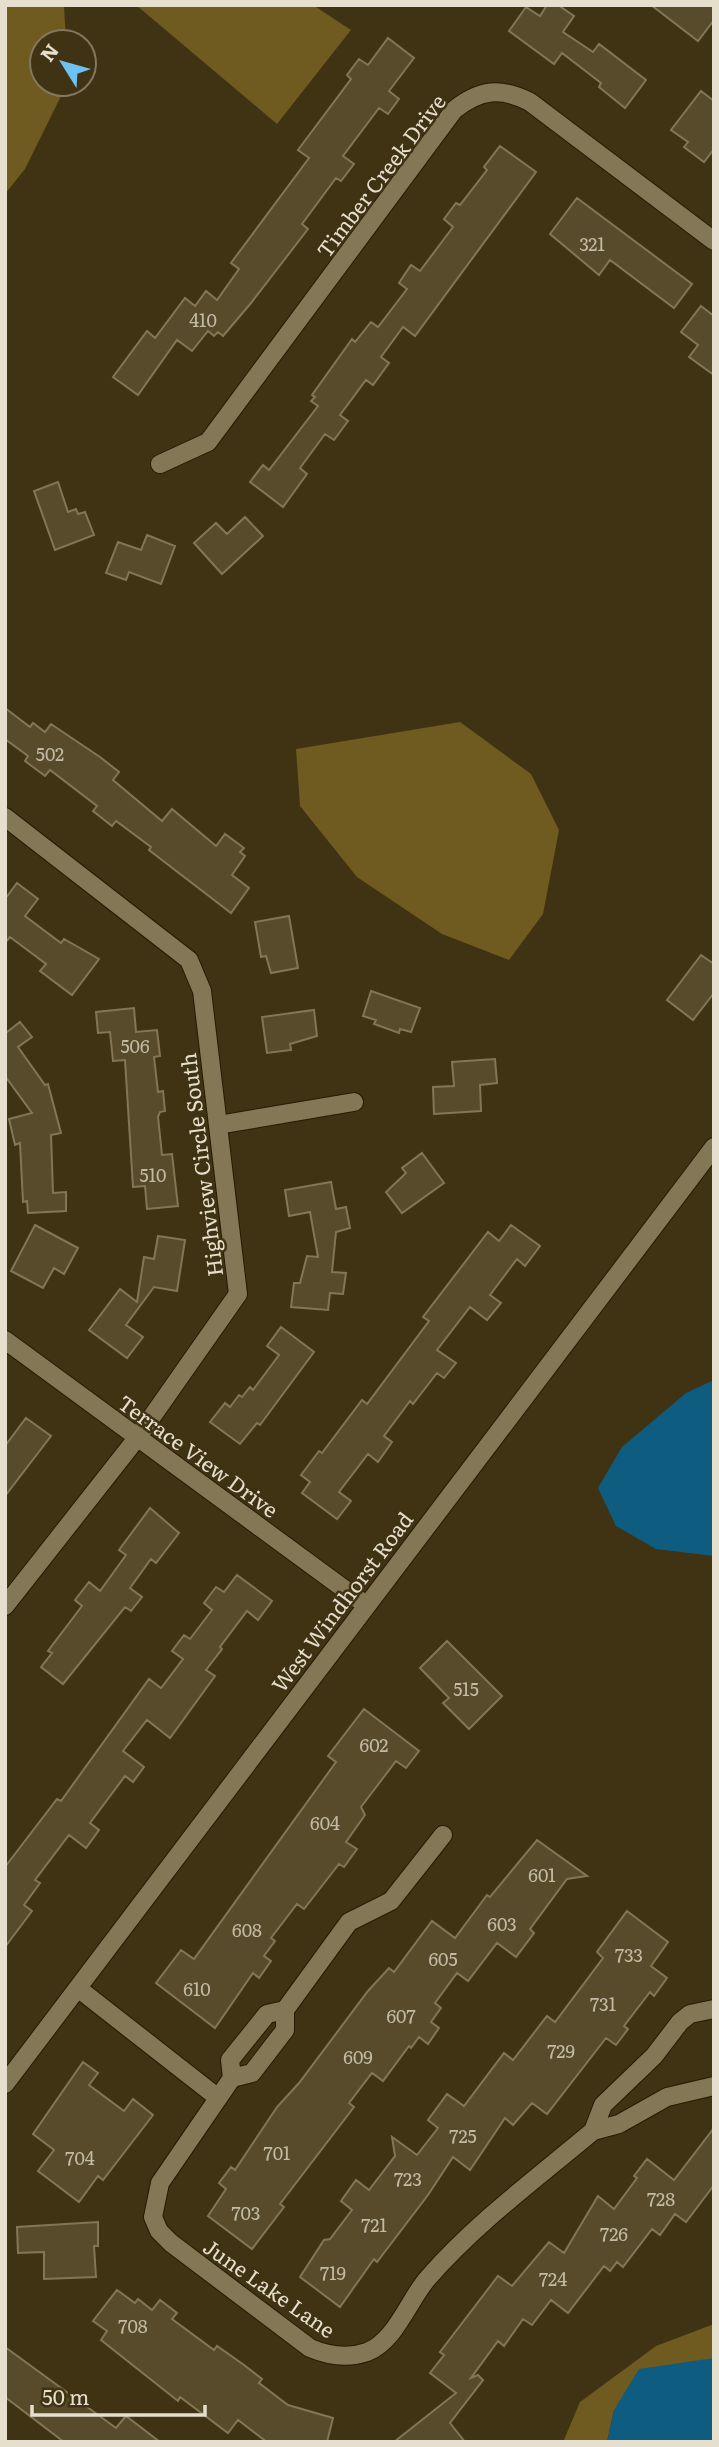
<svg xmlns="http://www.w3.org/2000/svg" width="719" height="2447" viewBox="0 0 719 2447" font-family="Literata,serif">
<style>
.green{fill:#6f5a1f}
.water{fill:#0f5c81}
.building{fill:#574b2b;stroke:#837656;stroke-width:2}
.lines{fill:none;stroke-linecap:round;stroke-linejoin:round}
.minor-casing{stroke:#261b00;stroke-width:20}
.tertiary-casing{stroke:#261b00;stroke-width:20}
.minor{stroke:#837756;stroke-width:18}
.tertiary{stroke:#837756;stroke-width:18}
.labels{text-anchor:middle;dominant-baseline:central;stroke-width:5;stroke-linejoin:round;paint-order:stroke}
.number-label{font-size:18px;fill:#c2baa4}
.street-label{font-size:21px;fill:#e6dfcd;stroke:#3f3314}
</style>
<rect width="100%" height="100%" fill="#3f3314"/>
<path class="green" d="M 5,5 L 64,5 L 66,42 L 42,42 L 42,84 L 62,84 L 61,96 L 25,169 L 5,194 Z
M 136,5 L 313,5 L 351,30 L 277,124 Z
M 460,722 L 531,774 L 559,830 L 543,914 L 509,960 L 442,934 L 357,877 L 300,806 L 296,749 Z
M 714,2324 L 714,2358 L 702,2362 L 614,2410 L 607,2442 L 563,2442 L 580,2402 L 656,2346 Z"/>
<path class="water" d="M 714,1380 L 714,1556 L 656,1549 L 616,1526 L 598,1488 L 622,1447 L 686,1393 Z
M 714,2358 L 714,2442 L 607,2442 L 614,2410 L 639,2369 Z"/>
<path class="building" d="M 547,5 L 558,5 L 574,16 L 563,32 L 593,52 L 599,44 L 646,80 L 625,108 L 599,87 L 601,83 L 562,53 L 554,64 L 509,31 L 526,7 L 540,16 Z
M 651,5 L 714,5 L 714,20 L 698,41 Z
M 388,38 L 414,58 L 389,91 L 399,99 L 388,114 L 379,108 L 343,156 L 354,164 L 341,181 L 336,178 L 302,224 L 308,229 L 251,303 L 223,336 L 218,332 L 214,336 L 208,331 L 192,351 L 177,340 L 138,395 L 113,377 L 147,331 L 155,338 L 185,298 L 195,306 L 206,291 L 217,300 L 239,269 L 231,263 L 309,158 L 298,150 L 351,79 L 347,75 L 359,59 L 368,65 Z
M 701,91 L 714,101 L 714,149 L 704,162 L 684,147 L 688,142 L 671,130 Z
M 500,146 L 536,172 L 415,336 L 403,327 L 381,357 L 389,363 L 373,385 L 366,380 L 340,415 L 348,421 L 334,440 L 325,434 L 300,468 L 307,474 L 283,507 L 250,482 L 263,465 L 269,470 L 318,406 L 311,401 L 315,397 L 312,395 L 352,339 L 355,342 L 371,322 L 378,327 L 407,289 L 399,283 L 411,265 L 420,271 L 453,227 L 444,219 L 456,203 L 460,205 L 487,170 L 484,167 Z
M 577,198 L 692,284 L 674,308 L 610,260 L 599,275 L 550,234 Z
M 701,306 L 714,316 L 714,375 L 689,357 L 698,345 L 681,332 Z
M 58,482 L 68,512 L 76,509 L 78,514 L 85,512 L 94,535 L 55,550 L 34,491 Z
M 245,517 L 263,536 L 222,574 L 194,543 L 216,523 L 227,534 Z
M 147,535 L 175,546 L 161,584 L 129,572 L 126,580 L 106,573 L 118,542 L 141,550 Z
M 5,708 L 30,727 L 33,723 L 45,732 L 51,724 L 100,757 L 119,772 L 113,780 L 162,821 L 172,809 L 216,846 L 225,834 L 244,848 L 240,852 L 245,856 L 232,875 L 249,888 L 231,913 L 149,850 L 151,847 L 116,821 L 112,826 L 93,811 L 97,806 L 50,770 L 45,776 L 25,761 L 28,756 L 5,739 Z
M 17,883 L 38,899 L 25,916 L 61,943 L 64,939 L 99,959 L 72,995 L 40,971 L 46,964 L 10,937 L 5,943 L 5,899 Z
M 289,916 L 298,968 L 271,973 L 266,956 L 261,957 L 255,922 Z
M 701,955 L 714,964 L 714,993 L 693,1020 L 667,1000 Z
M 371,991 L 420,1008 L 411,1032 L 400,1029 L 399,1033 L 374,1024 L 376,1020 L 363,1016 Z
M 134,1008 L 136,1032 L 157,1030 L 160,1056 L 154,1057 L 158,1092 L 163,1091 L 165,1111 L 160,1112 L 158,1117 L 162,1155 L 172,1154 L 178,1206 L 147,1209 L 145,1186 L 133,1187 L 125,1060 L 113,1061 L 110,1032 L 98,1033 L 96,1012 Z
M 314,1010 L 317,1036 L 290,1044 L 291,1050 L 267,1053 L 262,1017 Z
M 20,1022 L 32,1037 L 18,1047 L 45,1085 L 48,1084 L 61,1133 L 51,1135 L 53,1193 L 66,1192 L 66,1211 L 28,1213 L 27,1201 L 23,1202 L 20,1143 L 15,1145 L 9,1119 L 32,1113 L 5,1076 L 5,1030 L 7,1032 Z
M 495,1059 L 497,1083 L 480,1085 L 481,1111 L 434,1114 L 433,1087 L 454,1086 L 452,1062 Z
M 422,1153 L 444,1183 L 402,1213 L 386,1192 L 406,1173 L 402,1168 Z
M 331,1182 L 336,1209 L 346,1207 L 350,1228 L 336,1232 L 332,1272 L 346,1273 L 343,1294 L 330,1293 L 328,1310 L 291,1307 L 294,1283 L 300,1283 L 307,1256 L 318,1257 L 310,1212 L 289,1216 L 285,1190 Z
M 35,1225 L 78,1248 L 64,1274 L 54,1268 L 43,1288 L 11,1271 Z
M 511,1225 L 540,1246 L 525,1266 L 517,1259 L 490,1295 L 501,1303 L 487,1320 L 470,1307 L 437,1350 L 456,1363 L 444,1378 L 437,1373 L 413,1404 L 410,1401 L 384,1436 L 392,1442 L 378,1462 L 368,1454 L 339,1492 L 351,1501 L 337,1519 L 302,1493 L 310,1482 L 301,1475 L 319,1451 L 322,1453 L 362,1400 L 367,1404 L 429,1321 L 423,1317 L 488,1232 L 499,1241 Z
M 158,1236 L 185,1240 L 177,1291 L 154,1287 L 126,1325 L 143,1337 L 127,1358 L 89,1330 L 120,1289 L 137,1302 L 144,1257 L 154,1259 Z
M 281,1327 L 314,1352 L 260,1425 L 257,1423 L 240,1444 L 210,1422 L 225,1403 L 230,1407 L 239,1395 L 242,1397 L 250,1387 L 253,1390 L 279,1355 L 267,1346 Z
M 26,1418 L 51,1436 L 5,1496 L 5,1446 Z
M 150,1508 L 179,1533 L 156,1563 L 151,1559 L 130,1588 L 142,1597 L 131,1611 L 125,1607 L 63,1684 L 41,1667 L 52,1653 L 48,1651 L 82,1606 L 75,1600 L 89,1582 L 100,1591 L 126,1555 L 119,1550 Z
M 237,1575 L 272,1601 L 258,1620 L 247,1611 L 220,1647 L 222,1649 L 206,1670 L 215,1676 L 170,1738 L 147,1720 L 123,1751 L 144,1767 L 133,1782 L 125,1776 L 90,1823 L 99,1830 L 86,1848 L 69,1835 L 35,1880 L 40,1883 L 24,1905 L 32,1911 L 5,1947 L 5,1867 L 57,1799 L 61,1801 L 149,1679 L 161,1688 L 183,1659 L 172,1651 L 184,1635 L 190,1639 L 212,1610 L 204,1603 L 216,1587 L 224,1592 Z
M 447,1641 L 502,1696 L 469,1729 L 443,1703 L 449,1698 L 420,1668 Z
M 364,1709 L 419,1751 L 406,1768 L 396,1761 L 361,1807 L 365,1815 L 346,1842 L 357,1849 L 344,1867 L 339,1864 L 304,1909 L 297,1904 L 271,1938 L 275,1941 L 264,1956 L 271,1961 L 259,1978 L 253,1973 L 215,2028 L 156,1983 L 181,1950 L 194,1959 L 336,1762 L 328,1756 Z
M 537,1840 L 587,1876 L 567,1879 L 530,1929 L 534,1933 L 516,1957 L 497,1943 L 468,1981 L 457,1973 L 435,2003 L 441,2008 L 431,2022 L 439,2028 L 428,2044 L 419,2037 L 411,2048 L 409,2046 L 383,2081 L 372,2073 L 349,2103 L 354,2107 L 280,2204 L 284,2207 L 252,2249 L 208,2216 L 226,2189 L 219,2183 L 231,2167 L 235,2170 L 277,2107 L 299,2083 L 368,1991 L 389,1968 L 394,1972 L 432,1921 L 455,1938 L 487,1895 L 490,1897 Z
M 627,1911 L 668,1942 L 651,1966 L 667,1978 L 654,1996 L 650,1992 L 624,2026 L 628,2029 L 616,2045 L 606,2038 L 547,2114 L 532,2103 L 513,2125 L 505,2118 L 470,2170 L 453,2157 L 428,2195 L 377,2262 L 374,2259 L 340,2307 L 300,2277 L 324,2240 L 330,2239 L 352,2210 L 341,2201 L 356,2180 L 369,2190 L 395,2156 L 392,2137 L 417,2155 L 438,2128 L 428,2120 L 447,2094 L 464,2106 L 504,2053 L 513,2060 L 547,2016 L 555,2022 L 603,1958 L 597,1952 Z
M 83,2062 L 98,2073 L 89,2085 L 124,2111 L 133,2099 L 153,2115 L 103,2180 L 98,2176 L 79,2202 L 38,2171 L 54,2150 L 33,2134 Z
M 714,2128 L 714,2185 L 686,2222 L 675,2214 L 660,2235 L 652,2229 L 623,2267 L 617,2262 L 610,2271 L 604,2266 L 568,2313 L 551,2300 L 532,2325 L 523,2319 L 504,2346 L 498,2341 L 471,2378 L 478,2375 L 483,2380 L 450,2423 L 465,2442 L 394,2442 L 456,2393 L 430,2373 L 444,2355 L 440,2352 L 498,2276 L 512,2286 L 549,2242 L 564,2253 L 598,2196 L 614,2209 L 637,2178 L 634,2176 L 647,2159 L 674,2180 Z
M 98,2222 L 98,2246 L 94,2246 L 96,2277 L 44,2279 L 44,2252 L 18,2253 L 17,2227 Z
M 117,2290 L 135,2303 L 138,2299 L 152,2310 L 160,2300 L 177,2313 L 172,2319 L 214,2350 L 217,2346 L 244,2365 L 262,2379 L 259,2383 L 288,2405 L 333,2418 L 327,2442 L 267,2442 L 238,2420 L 228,2433 L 180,2397 L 178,2401 L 101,2340 L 107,2331 L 93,2321 Z
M 5,2347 L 116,2428 L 126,2416 L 160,2442 L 64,2442 L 5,2397 Z"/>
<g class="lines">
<g class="minor-casing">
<path id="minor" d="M 160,464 L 208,442 L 454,110 C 480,89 501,87 530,102 L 714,241
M 5,817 L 189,960 L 202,991 L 238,1294 L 137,1438 L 5,1606
M 218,1125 L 354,1102
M 5,1340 L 366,1605
M 443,1835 L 391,1901 L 349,1922 L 285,2010 L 285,2030 L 252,2073 L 232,2078 L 160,2183 L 153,2217 L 159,2231 L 171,2243 L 310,2348 C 329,2356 347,2359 367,2352 C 396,2341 409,2299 428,2278 C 476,2223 537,2178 593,2131 L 619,2124 L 667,2097 L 714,2086
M 79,1989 L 217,2097
M 232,2078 L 230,2060 L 267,2014 L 285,2010
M 593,2131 L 603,2105 L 654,2056 L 680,2022 L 690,2014 L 714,2009"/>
</g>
<g class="tertiary-casing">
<path id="tertiary" d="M 5,2084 L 714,1147"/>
</g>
<use href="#minor" class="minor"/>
<use href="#tertiary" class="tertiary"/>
</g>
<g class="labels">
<g class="number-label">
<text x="592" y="243">321</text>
<text x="203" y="319">410</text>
<text x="50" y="753">502</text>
<text x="135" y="1045">506</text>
<text x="153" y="1174">510</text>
<text x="466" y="1688">515</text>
<text x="374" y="1744">602</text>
<text x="325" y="1822">604</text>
<text x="542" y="1874">601</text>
<text x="502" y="1923">603</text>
<text x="247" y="1929">608</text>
<text x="629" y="1954">733</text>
<text x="443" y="1958">605</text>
<text x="197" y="1988">610</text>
<text x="603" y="2003">731</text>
<text x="401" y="2015">607</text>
<text x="561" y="2050">729</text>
<text x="358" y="2056">609</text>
<text x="463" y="2135">725</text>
<text x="277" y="2152">701</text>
<text x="80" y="2157">704</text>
<text x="408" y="2178">723</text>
<text x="661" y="2198">728</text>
<text x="246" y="2212">703</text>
<text x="374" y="2224">721</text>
<text x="614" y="2233">726</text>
<text x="333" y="2272">719</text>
<text x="553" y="2278">724</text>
<text x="133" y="2325">708</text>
</g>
<g class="street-label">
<text transform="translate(380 175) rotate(-53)">Timber Creek Drive</text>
<text transform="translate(200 1165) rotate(-97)">Highview Circle South</text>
<text transform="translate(199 1455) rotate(36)">Terrace View Drive</text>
<text transform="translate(341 1601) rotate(-53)">West Windhorst Road</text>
<text transform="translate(270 2287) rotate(35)">June Lake Lane</text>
</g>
</g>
<rect width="719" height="2447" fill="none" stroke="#e6dfcd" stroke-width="14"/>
<g transform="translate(63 63) rotate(307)"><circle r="33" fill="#3f3314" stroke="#82785e" stroke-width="2"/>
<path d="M0-5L12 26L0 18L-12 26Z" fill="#6ec2f3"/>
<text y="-10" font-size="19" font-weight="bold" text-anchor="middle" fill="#e6dfcd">N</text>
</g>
<path d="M32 2405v10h173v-10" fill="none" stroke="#e6dfcd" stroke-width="3.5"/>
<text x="42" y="2405" font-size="21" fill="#e6dfcd" stroke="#3f3314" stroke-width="5" paint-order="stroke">50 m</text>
</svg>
